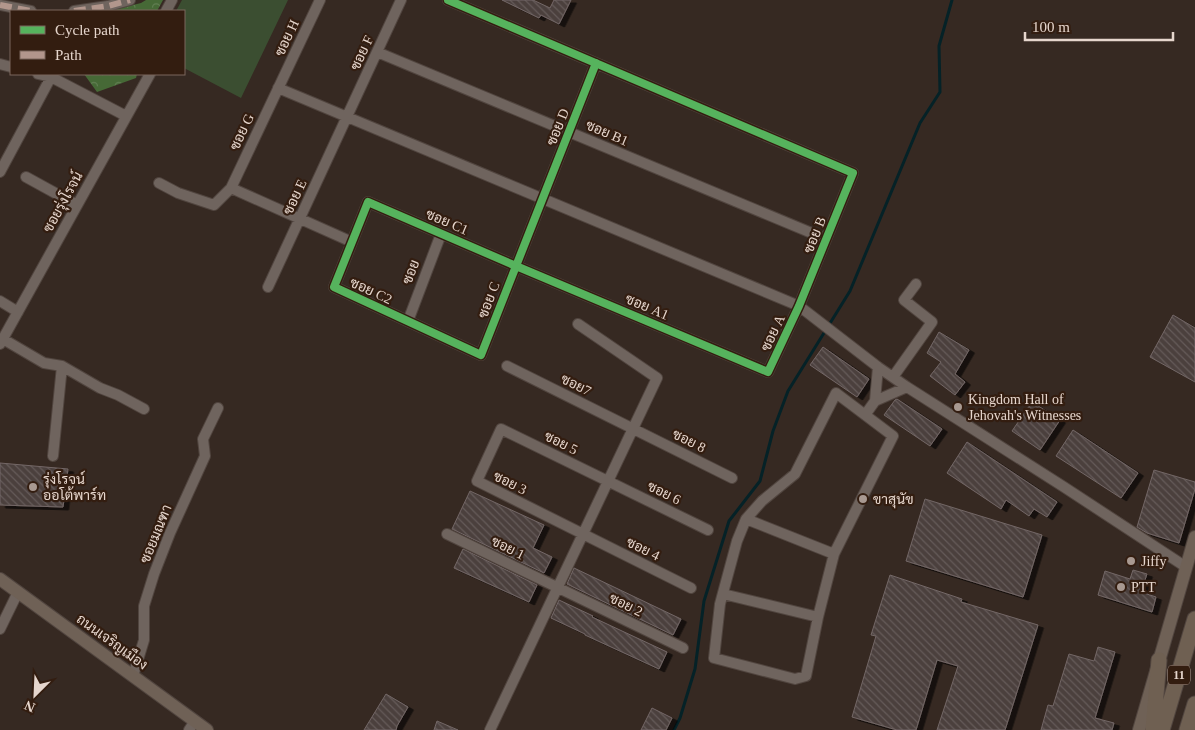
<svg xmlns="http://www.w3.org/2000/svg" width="1195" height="730" viewBox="0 0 1195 730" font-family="'Times New Roman',Sarabun,serif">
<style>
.green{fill:#3b4e31}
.forest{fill:url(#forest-crowns)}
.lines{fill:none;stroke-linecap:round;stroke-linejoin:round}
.stream{stroke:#052227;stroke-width:3}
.building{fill:url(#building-back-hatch);stroke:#736766;filter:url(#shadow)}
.minor-casing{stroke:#51453f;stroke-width:12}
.major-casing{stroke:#51453f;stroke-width:14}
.highway-casing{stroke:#51453f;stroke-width:17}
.minor{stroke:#6f645e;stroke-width:10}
.major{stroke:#6f6156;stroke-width:12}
.highway{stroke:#6f6052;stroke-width:15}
.quiet{stroke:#b2968c;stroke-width:6;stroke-dasharray:12 6;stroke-linecap:butt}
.cycleway-casing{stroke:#331d10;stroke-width:11}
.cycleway{stroke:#56b35d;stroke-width:8}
.poi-dot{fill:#a89991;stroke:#331d10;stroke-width:2}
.labels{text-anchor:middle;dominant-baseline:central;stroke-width:4.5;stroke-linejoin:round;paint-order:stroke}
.shield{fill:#331d10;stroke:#b09e94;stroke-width:1}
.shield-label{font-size:12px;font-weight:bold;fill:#e6d6cd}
.street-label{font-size:14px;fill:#e6d6cd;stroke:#331d10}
.poi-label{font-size:14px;fill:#e6d6cd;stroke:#331d10;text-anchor:start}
</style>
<defs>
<pattern id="forest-crowns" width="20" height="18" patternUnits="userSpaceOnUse" patternTransform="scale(1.25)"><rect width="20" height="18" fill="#466936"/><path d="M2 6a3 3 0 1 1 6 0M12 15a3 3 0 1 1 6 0" fill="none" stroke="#617e52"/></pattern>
<pattern id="building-back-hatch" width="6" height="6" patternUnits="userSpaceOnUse" patternTransform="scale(1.25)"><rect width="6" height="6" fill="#4b403e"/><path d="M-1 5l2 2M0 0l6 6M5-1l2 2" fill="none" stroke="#655b59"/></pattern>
<filter id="shadow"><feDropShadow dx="5.5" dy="3" stdDeviation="0" flood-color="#0009"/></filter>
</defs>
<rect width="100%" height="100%" fill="#362922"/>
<path class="green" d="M 182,0 L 288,0 L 241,98 L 184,68 L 184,11 L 176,11 Z"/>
<path class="forest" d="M 146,0 L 163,0 L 157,11 L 109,11 L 141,3 Z
M 84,74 L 137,74 L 136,78 L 97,92 Z"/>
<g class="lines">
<path class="stream" d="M 674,730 L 680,718 L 695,669 L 704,601 L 729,521 L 760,481 L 773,431 L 788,391 L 850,291 L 920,123 L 940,92 L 939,46 L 952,0"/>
</g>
<path class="building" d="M 502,0 L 533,0 L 550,8 L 554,0 L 571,0 L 559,24 L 541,15 L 539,18 Z
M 1173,315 L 1195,328 L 1195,382 L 1150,357 Z
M 939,332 L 969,350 L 955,374 L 965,382 L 955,395 L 930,376 L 941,362 L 927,353 Z
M 823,347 L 869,379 L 857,397 L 810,365 Z
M 897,399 L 942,429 L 930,446 L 884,415 L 895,400 Z
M 1032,402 L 1060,420 L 1040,450 L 1012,431 Z
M 1073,430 L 1138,473 L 1121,498 L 1056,456 Z
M 967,442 L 1057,502 L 1047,517 L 1034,509 L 1029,516 L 1006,500 L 1001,509 L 947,473 Z
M 0,463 L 68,469 L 63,507 L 0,505 Z
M 1154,470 L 1195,482 L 1195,489 L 1179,543 L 1147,533 L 1137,527 Z
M 470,491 L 544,525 L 533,548 L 552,557 L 544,573 L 452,529 Z
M 925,499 L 1042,535 L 1023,597 L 906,561 Z
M 463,549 L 537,585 L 529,602 L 454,568 Z
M 574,568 L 681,619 L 673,635 L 567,584 Z
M 1133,570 L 1147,574 L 1141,592 L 1156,597 L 1152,612 L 1098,595 L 1105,571 L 1130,579 Z
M 890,575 L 962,599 L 961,602 L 1038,625 L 1005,730 L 937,730 L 958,666 L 937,660 L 916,730 L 897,730 L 852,717 L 876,636 L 871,635 Z
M 559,600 L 593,616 L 592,617 L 667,652 L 659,669 L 585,635 L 585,634 L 551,618 Z
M 1098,647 L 1115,652 L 1095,718 L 1114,723 L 1112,730 L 1041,730 L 1048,705 L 1053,706 L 1069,654 L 1094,661 Z
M 386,694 L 408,707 L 397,726 L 396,730 L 364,730 Z
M 652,708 L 672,718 L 666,730 L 641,730 Z
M 437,721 L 458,730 L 434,730 Z"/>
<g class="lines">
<g class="minor-casing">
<path id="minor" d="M 448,0 L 853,173 L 799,306 L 768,372 L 516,266 L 368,202 L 334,287 L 481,355 L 596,63
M 0,5 L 31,11
M 74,11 L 108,6 L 130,0
M 166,11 L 172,0
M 377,52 L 826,239
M 0,64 L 11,67
M 38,74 L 51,77 L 126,116
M 278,88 L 799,306 L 878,367 L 907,387 L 1064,487 L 1186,567
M 0,172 L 51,77
M 26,177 L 77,205
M 159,183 L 178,193 L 214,205 L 231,188 L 320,0
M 231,188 L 352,242
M 268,287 L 401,0
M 0,301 L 18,312
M 408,321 L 441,234
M 3,339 L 44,363 L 62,366 L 100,388 L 118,395 L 144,409
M 0,344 L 150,74
M 507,366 L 732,478
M 893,377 L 932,322 L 904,300 L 916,284
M 836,393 L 893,436 L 834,554 L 818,617 L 806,676 L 795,679 L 714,658 L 720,604 L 737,541 L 746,519 L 762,501 L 795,474 Z
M 875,401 L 907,387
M 865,415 L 875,401 L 878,367
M 53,456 L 62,366
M 746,519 L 834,554
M 447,534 L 683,648
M 691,588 L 477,481 L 501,429 L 708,530
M 723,594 L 818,617
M 0,629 L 18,592
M 133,676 L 144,640 L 144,606 L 154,574 L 170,533 L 205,456 L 203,439 L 218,408
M 189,730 L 195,721
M 490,730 L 657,378 L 578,324"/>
</g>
<g class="major-casing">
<path id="major" d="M 0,579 L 207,730
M 1139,730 L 1195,537"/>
</g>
<g class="highway-casing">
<path id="highway" d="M 1153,730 L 1159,660
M 1162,730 L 1195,619
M 1187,730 L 1195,704"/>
</g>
<use href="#minor" class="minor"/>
<use href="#major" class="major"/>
<use href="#highway" class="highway"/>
<path class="quiet" d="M 0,5 L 31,11
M 74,11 L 108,6 L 130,0"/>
<g class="cycleway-casing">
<path id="cycleway" d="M 448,0 L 853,173 L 799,306 L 768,372 L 516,266 L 368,202 L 334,287 L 481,355 L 596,63"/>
</g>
<use href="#cycleway" class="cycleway"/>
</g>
<g class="poi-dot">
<circle cx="958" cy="407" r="5"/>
<circle cx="33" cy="487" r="5"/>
<circle cx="863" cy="499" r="5"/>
<circle cx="1131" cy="561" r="5"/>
<circle cx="1121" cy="587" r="5"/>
</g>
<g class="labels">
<rect class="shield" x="1168" y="665.5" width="22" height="19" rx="4"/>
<g class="shield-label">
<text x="1179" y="675">11</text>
</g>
<g class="street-label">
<text transform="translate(287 38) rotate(-65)">ซอย H</text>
<text transform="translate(362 53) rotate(-65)">ซอย F</text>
<text transform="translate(558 127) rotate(-68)">ซอย D</text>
<text transform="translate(242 132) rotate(-65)">ซอย G</text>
<text transform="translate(607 133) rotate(23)">ซอย B1</text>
<text transform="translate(295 197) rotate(-65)">ซอย E</text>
<text transform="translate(63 202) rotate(-61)">ซอยรุ่งโรจน์</text>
<text transform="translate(447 222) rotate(23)">ซอย C1</text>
<text transform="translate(815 235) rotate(-68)">ซอย B</text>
<text transform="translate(411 272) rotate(-69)">ซอย</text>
<text transform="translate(371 291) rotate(25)">ซอย C2</text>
<text transform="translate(489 300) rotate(-69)">ซอย C</text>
<text transform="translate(647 307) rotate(23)">ซอย A1</text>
<text transform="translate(773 333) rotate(-65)">ซอย A</text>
<text transform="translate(576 385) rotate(26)">ซอย7</text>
<text transform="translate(689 441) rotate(26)">ซอย 8</text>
<text transform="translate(561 443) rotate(26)">ซอย 5</text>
<text transform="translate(510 483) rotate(26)">ซอย 3</text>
<text transform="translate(664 493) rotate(26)">ซอย 6</text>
<text transform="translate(156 534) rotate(-68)">ซอยมณฑา</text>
<text transform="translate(508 548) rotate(26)">ซอย 1</text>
<text transform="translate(643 549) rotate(26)">ซอย 4</text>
<text transform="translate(626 605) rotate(26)">ซอย 2</text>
<text transform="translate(112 642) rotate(36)">ถนนเจริญเมือง</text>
</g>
<g class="poi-label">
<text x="968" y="399">Kingdom Hall of<tspan x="968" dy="16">Jehovah's Witnesses</tspan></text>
<text x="43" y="479">รุ่งโรจน์<tspan x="43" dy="16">ออโต้พาร์ท</tspan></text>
<text x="873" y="499">ขาสุนัข</text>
<text x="1141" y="561">Jiffy</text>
<text x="1131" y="587">PTT</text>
</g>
</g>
<rect x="10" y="10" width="175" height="65" fill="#331d10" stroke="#7b675c"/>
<rect x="20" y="26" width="25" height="8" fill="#56b35d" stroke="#7b675c"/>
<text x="55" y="35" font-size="15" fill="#e6d6cd">Cycle path</text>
<rect x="20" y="51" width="25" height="8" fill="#b2968c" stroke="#7b675c"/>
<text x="55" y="60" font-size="15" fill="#e6d6cd">Path</text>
<g transform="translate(35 695) rotate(204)" stroke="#331d10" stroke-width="4" paint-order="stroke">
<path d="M0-4L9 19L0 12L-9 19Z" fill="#e6d6cd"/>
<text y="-8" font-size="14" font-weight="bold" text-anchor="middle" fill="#e6d6cd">N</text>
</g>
<path d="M1025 32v8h148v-8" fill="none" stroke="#e6d6cd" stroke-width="2.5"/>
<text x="1032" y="32" font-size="15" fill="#e6d6cd" stroke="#331d10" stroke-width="4" paint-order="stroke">100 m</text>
</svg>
